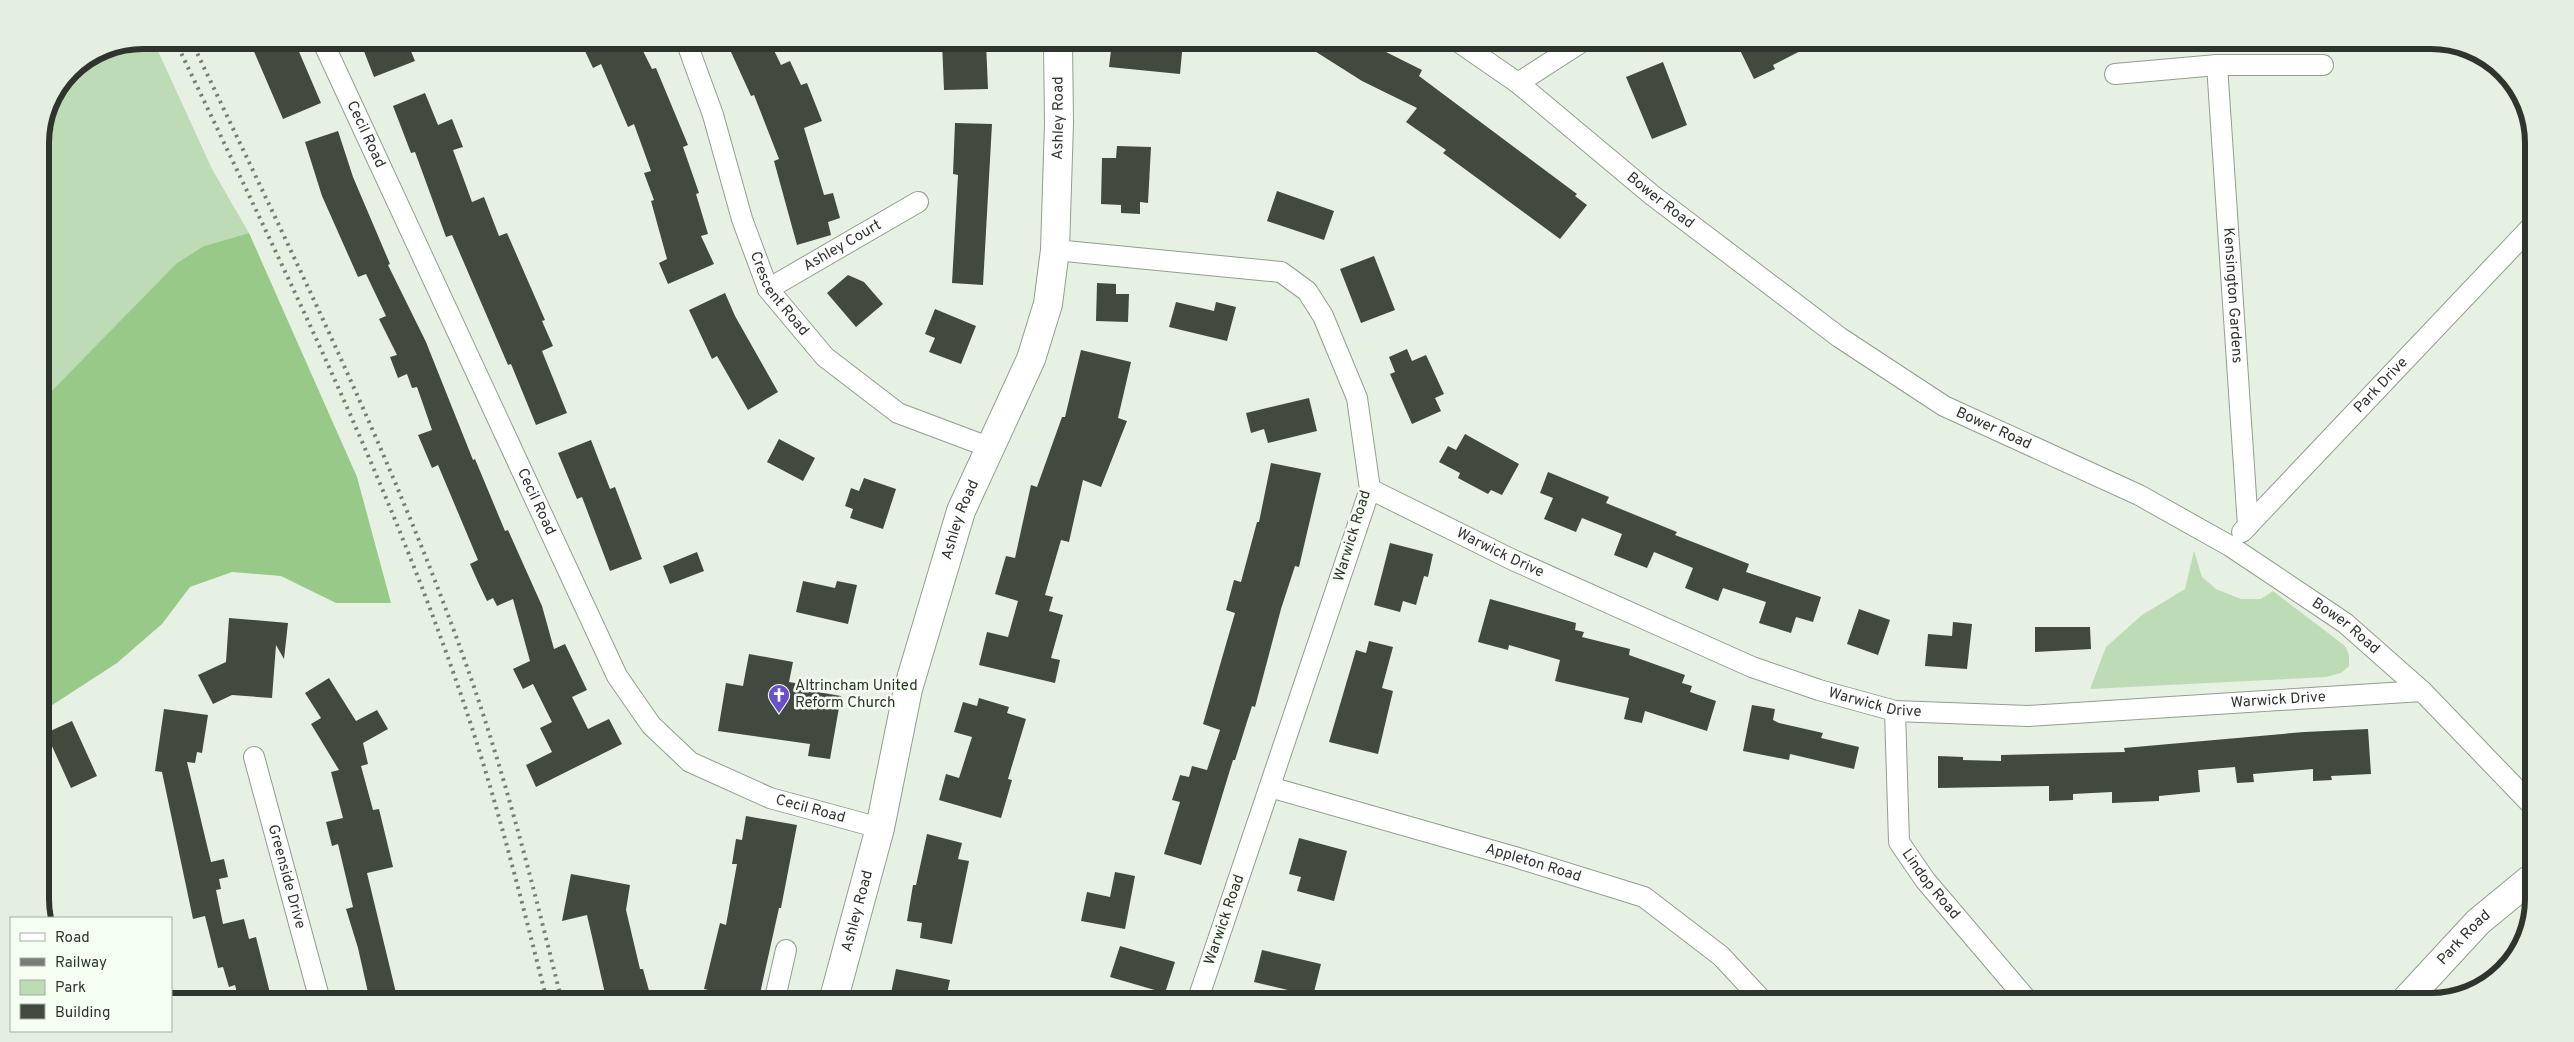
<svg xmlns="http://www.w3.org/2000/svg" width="2574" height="1042" viewBox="0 0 2574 1042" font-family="Overpass,sans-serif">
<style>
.green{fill:#bddbb4}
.forest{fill:#98c989}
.building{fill:#424a3f}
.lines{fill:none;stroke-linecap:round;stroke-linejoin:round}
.street-casing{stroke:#939d90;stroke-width:22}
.secondary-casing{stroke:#939d90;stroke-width:30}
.street{stroke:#fff;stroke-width:20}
.secondary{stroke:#fff;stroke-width:28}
.rail{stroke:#787e75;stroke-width:4;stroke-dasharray:2.5 5;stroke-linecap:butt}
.labels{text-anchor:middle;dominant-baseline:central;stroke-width:5;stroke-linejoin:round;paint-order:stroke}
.street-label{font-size:15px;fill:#30342f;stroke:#f4fef1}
.poi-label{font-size:15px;fill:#30342f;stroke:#f4fef1;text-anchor:start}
.rim{fill:none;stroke:#30342f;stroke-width:6}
</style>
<rect width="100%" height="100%" fill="#e7f1e3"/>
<path class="green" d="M 143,40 L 153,40 L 212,169 L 249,233 L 204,246 L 40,403 L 40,137 L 48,103 L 70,70 L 104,48 Z
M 2194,551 L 2202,577 L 2216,589 L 2241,599 L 2261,599 L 2273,591 L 2345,646 L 2349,655 L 2349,666 L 2341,673 L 2326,677 L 2090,689 L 2106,647 L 2142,615 L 2185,589 Z"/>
<path class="forest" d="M 249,233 L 357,477 L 391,603 L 336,603 L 281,576 L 232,572 L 190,587 L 162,624 L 117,663 L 40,713 L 40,403 L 176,264 L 204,246 Z"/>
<path class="building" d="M 249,40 L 294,40 L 321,103 L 283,119 Z
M 360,41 L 394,41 L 398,49 L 408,44 L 415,61 L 374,77 Z
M 599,41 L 638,41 L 652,69 L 656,68 L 688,145 L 683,147 L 699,193 L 696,194 L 708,234 L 701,236 L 714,264 L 668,284 L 659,263 L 667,259 L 651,201 L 654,200 L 644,173 L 651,171 L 634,124 L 628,127 L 601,64 L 593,68 L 584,49 Z
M 726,41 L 770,42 L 781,65 L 790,61 L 801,85 L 807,83 L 822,121 L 804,128 L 824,195 L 833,193 L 840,218 L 828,222 L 831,235 L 797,245 L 774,161 L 779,159 L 754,95 L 751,96 Z
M 942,42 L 986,42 L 988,89 L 944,90 Z
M 1112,42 L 1183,42 L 1180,74 L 1109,67 Z
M 1302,43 L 1368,43 L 1422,70 L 1419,76 L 1577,194 L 1575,196 L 1587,205 L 1560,239 L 1443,153 L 1446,150 L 1406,122 L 1417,108 L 1362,81 Z
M 1737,44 L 1814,44 L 1773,65 L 1775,69 L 1754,79 Z
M 1663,62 L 1687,125 L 1652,139 L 1626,77 Z
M 425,93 L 438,125 L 452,119 L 463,147 L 453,150 L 472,202 L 484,197 L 499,236 L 507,233 L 545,320 L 542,321 L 553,346 L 542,351 L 567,413 L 536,425 L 511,364 L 508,365 L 452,235 L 446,237 L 415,152 L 411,153 L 393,106 Z
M 955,123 L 992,124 L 983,285 L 952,283 L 958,175 L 953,174 Z
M 338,131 L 353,177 L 390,264 L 388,265 L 426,342 L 473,460 L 475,459 L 505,531 L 508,530 L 542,606 L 554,649 L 565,644 L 587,690 L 572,697 L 588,729 L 609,719 L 622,744 L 536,787 L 526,765 L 552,752 L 540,728 L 552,722 L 533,684 L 523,689 L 513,669 L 530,661 L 513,599 L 497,606 L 493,598 L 487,601 L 478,582 L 470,564 L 478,560 L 438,465 L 432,468 L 418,435 L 432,430 L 417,387 L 412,388 L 407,374 L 398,378 L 390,357 L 397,355 L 379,319 L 386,316 L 366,274 L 358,277 L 322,196 L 305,142 Z
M 1117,146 L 1151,147 L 1148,203 L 1140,202 L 1140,214 L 1121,213 L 1121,205 L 1101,204 L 1102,158 L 1116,158 Z
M 1277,191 L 1334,211 L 1324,240 L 1267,221 Z
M 1374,256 L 1395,310 L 1361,323 L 1340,269 Z
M 848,275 L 864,282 L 883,304 L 856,327 L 827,293 Z
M 1097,283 L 1116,284 L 1116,294 L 1129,294 L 1128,322 L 1096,321 Z
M 725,293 L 735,316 L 778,392 L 748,410 L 717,356 L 712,359 L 689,310 Z
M 1176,302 L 1214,311 L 1216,302 L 1236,307 L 1227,341 L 1169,327 Z
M 935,309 L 976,326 L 961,364 L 929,352 L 935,338 L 925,334 Z
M 1407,349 L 1412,361 L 1426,355 L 1444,394 L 1435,398 L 1441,411 L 1412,424 L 1390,374 L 1395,372 L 1389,357 Z
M 1081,350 L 1131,362 L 1118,418 L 1127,421 L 1101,487 L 1083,480 L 1069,542 L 1061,540 L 1045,595 L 1053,597 L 1049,611 L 1063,615 L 1051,658 L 1060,660 L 1055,683 L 979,665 L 987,632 L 1008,637 L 1018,601 L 995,594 L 1006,556 L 1015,558 L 1031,485 L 1037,487 L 1062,417 L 1065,417 Z
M 1309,398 L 1317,431 L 1268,443 L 1264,429 L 1251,433 L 1246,413 Z
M 1465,434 L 1519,464 L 1502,495 L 1491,490 L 1488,494 L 1458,478 L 1460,473 L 1439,462 L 1448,446 L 1456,450 Z
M 779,439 L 815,458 L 803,481 L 767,462 Z
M 591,440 L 610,489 L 615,487 L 642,559 L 610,571 L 582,497 L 577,499 L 558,453 Z
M 1271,463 L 1321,473 L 1299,567 L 1295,566 L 1281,609 L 1255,707 L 1252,706 L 1235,760 L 1233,760 L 1201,865 L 1164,854 L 1180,802 L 1172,800 L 1180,775 L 1189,777 L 1192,766 L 1207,770 L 1220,730 L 1203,724 L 1235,613 L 1226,610 L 1234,580 L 1241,582 L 1257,522 L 1259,522 Z
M 1548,472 L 1609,497 L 1606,503 L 1677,532 L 1675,535 L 1749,564 L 1746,572 L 1821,597 L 1813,622 L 1796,617 L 1791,633 L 1759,623 L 1766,602 L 1723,588 L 1718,601 L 1685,588 L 1693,568 L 1654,552 L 1647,568 L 1614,555 L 1622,534 L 1582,518 L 1576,532 L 1544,519 L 1553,498 L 1540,493 Z
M 864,478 L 896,489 L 883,529 L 850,518 L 853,509 L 845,506 L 851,488 L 859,491 Z
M 1390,543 L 1433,554 L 1428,577 L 1424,576 L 1416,605 L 1403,601 L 1400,612 L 1374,605 Z
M 697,552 L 704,571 L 670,584 L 663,566 Z
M 803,581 L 835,588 L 837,581 L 857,585 L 848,624 L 796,612 Z
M 1490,599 L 1576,623 L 1575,630 L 1584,632 L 1582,637 L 1630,649 L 1629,655 L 1685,675 L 1682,683 L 1692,686 L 1690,692 L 1716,701 L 1707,731 L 1645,711 L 1642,723 L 1624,719 L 1629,698 L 1555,681 L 1560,660 L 1509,645 L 1508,650 L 1478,642 Z
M 1859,609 L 1890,620 L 1878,655 L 1847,644 Z
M 229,618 L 288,623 L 284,659 L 276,645 L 272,698 L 232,695 L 213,704 L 198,675 L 226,662 Z
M 1953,622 L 1972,624 L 1967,669 L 1925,666 L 1928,634 L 1952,636 Z
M 2035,627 L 2090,627 L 2091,649 L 2035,652 Z
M 1369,641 L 1393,647 L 1382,688 L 1393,691 L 1378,754 L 1329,742 L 1356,650 L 1366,653 Z
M 749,654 L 793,662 L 789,682 L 813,686 L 812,691 L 841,696 L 830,759 L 808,756 L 810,744 L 718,731 L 726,683 L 743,686 Z
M 329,678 L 356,721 L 377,710 L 388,729 L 363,743 L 368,764 L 361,766 L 373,810 L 379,809 L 393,867 L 367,873 L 397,997 L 369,997 L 358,948 L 346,909 L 353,907 L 338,844 L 332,846 L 326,822 L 343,818 L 331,772 L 339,770 L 311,724 L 321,718 L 305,693 Z
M 979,698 L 1009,707 L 1007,713 L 1026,719 L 1008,779 L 1012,780 L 1001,818 L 939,800 L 946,774 L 959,778 L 972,737 L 954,732 L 963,702 L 977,706 Z
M 1752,705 L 1775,709 L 1773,720 L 1779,723 L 1823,733 L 1821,738 L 1859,747 L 1854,769 L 1790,754 L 1789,760 L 1743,751 Z
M 164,709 L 208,715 L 202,753 L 197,752 L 195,763 L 187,762 L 211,862 L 224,859 L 228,877 L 219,879 L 221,889 L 216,890 L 223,924 L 244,919 L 249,939 L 256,937 L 271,997 L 238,997 L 235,985 L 229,987 L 223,967 L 218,968 L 205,916 L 193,919 L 162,772 L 155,771 Z
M 72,721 L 97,776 L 71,788 L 46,733 Z
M 2368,729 L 2371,774 L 2331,776 L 2332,780 L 2313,781 L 2313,769 L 2253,774 L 2254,782 L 2237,783 L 2235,767 L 2198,770 L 2200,792 L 2159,796 L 2159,801 L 2112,803 L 2112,792 L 2073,794 L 2073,800 L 2049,801 L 2049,786 L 1938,788 L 1938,756 L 1963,757 L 1963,760 L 2001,761 L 2001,755 L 2125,752 L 2124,748 L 2304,732 Z
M 746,816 L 797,825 L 781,908 L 779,908 L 759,998 L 743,998 L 704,989 L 720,923 L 726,925 L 737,864 L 732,864 L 736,839 L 742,840 Z
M 927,834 L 962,843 L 958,859 L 969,861 L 952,944 L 920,938 L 922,923 L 907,921 L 913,885 L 916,885 Z
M 1299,838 L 1347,851 L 1334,901 L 1297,891 L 1301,877 L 1289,874 Z
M 1115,872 L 1135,876 L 1125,929 L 1081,921 L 1087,892 L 1110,897 Z
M 571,874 L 630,885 L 626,910 L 640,969 L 643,969 L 651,998 L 606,998 L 587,915 L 562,921 Z
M 1120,946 L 1175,962 L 1165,993 L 1110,977 Z
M 1262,950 L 1321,964 L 1313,996 L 1254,982 Z
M 896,969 L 950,980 L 946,998 L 890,998 Z"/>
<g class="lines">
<g class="street-casing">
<g id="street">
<path id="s1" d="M 322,40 L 617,676 L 651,725 L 690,762 L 770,798 L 880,828"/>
<path id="s2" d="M 686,41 L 713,115 L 742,219 L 768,289 L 825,357 L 898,413 L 991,448"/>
<path id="s3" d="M 1460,43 L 1518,83 L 1652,195 L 1839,337 L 1944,406 L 2139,495 L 2230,546 L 2345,623 L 2422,691 L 2529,802"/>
<path id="s4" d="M 2217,65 L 2248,526"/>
<path d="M 2115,74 L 2217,65 L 2323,65"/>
<path d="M 1518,83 L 1580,43"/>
<path d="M 1055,250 L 1281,272 L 1307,291 L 1323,316 L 1357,398 L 1370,489 L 1198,999"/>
<path id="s5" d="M 768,289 L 918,202"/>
<path id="s6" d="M 1370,489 L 1513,560 L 1752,667 L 1819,690 L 1895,711 L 2028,716 L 2422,691"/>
<path id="s7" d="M 2242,532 L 2533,225"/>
<path id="s8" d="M 1895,711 L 1899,842 L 1925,880 L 2028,1001"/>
<path id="s9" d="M 254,757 L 319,997"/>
<path id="s10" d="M 1270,787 L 1515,857 L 1644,897 L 1721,956 L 1762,1000"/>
<path d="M 775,998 L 786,950"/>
</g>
</g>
<g class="secondary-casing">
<g id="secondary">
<path id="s11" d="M 834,998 L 880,828 L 908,689 L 961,511 L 1031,359 L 1048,304 L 1055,250 L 1059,123 L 1058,42"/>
<path id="s12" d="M 2404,1002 L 2478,922 L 2529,880"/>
</g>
</g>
<use href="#street" class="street"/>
<use href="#secondary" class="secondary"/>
<path class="rail" d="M 175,40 C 276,253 382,465 459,689 C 494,790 520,894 546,997
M 191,40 C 291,252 396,462 473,684 C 508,786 535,893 561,998"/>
</g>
<defs>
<g id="church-pin" transform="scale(1.125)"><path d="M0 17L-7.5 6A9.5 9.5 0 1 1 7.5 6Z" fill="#6a50ca" stroke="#f4fef1"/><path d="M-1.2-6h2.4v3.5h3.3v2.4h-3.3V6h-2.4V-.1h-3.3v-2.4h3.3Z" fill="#fff"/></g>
</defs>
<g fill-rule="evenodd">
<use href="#church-pin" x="779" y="695"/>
</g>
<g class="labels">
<g class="street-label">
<text stroke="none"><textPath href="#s11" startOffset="915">Ashley Road</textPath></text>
<text stroke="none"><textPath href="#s1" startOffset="104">Cecil Road</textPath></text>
<text stroke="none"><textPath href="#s3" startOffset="255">Bower Road</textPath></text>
<text stroke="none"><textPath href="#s5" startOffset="86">Ashley Court</textPath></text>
<text stroke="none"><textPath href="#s2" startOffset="271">Crescent Road</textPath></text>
<text stroke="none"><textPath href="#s4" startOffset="231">Kensington Gardens</textPath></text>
<text stroke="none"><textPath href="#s7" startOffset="202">Park Drive</textPath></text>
<text stroke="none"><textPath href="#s3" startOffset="660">Bower Road</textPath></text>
<text stroke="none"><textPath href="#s1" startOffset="509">Cecil Road</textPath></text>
<text stroke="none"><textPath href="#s11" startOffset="495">Ashley Road</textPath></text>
<text transform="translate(1353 536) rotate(-73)">Warwick Road</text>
<text stroke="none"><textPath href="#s6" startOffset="145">Warwick Drive</textPath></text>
<text stroke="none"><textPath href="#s3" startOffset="1065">Bower Road</textPath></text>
<text stroke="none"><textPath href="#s6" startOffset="955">Warwick Drive</textPath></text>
<text stroke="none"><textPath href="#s6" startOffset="550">Warwick Drive</textPath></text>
<text stroke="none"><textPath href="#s1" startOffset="944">Cecil Road</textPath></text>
<text stroke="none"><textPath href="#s10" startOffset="274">Appleton Road</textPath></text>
<text stroke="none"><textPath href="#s9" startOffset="124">Greenside Drive</textPath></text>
<text stroke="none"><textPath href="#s8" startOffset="184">Lindop Road</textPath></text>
<text stroke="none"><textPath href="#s11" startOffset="90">Ashley Road</textPath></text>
<text transform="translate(1225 920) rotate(-71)">Warwick Road</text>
<text stroke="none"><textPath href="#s12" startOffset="88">Park Road</textPath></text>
</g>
<g class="poi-label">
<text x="795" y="686">Altrincham United<tspan x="795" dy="17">Reform Church</tspan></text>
</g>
</g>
<path d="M0 0H2574V1042H0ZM143 49H2431A94 94 0 0 1 2525 143V899A94 94 0 0 1 2431 993H143A94 94 0 0 1 49 899V143A94 94 0 0 1 143 49Z" fill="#e4eee1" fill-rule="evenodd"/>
<path class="rim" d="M143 49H2431A94 94 0 0 1 2525 143V899A94 94 0 0 1 2431 993H143A94 94 0 0 1 49 899V143A94 94 0 0 1 143 49Z"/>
<rect x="10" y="917" width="162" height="115" fill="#f4fef1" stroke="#a6ada3"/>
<rect x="20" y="933" width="25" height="8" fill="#ffffff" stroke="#a6ada3"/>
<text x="55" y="942" font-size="15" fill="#30342f">Road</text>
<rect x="20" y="958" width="25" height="8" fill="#787e75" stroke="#a6ada3"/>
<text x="55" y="967" font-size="15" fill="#30342f">Railway</text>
<rect x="20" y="980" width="25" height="15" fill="#bddbb4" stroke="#a6ada3"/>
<text x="55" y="992" font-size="15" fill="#30342f">Park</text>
<rect x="20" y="1004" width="25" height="15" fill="#424a3f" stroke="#a6ada3"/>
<text x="55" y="1017" font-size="15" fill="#30342f">Building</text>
</svg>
